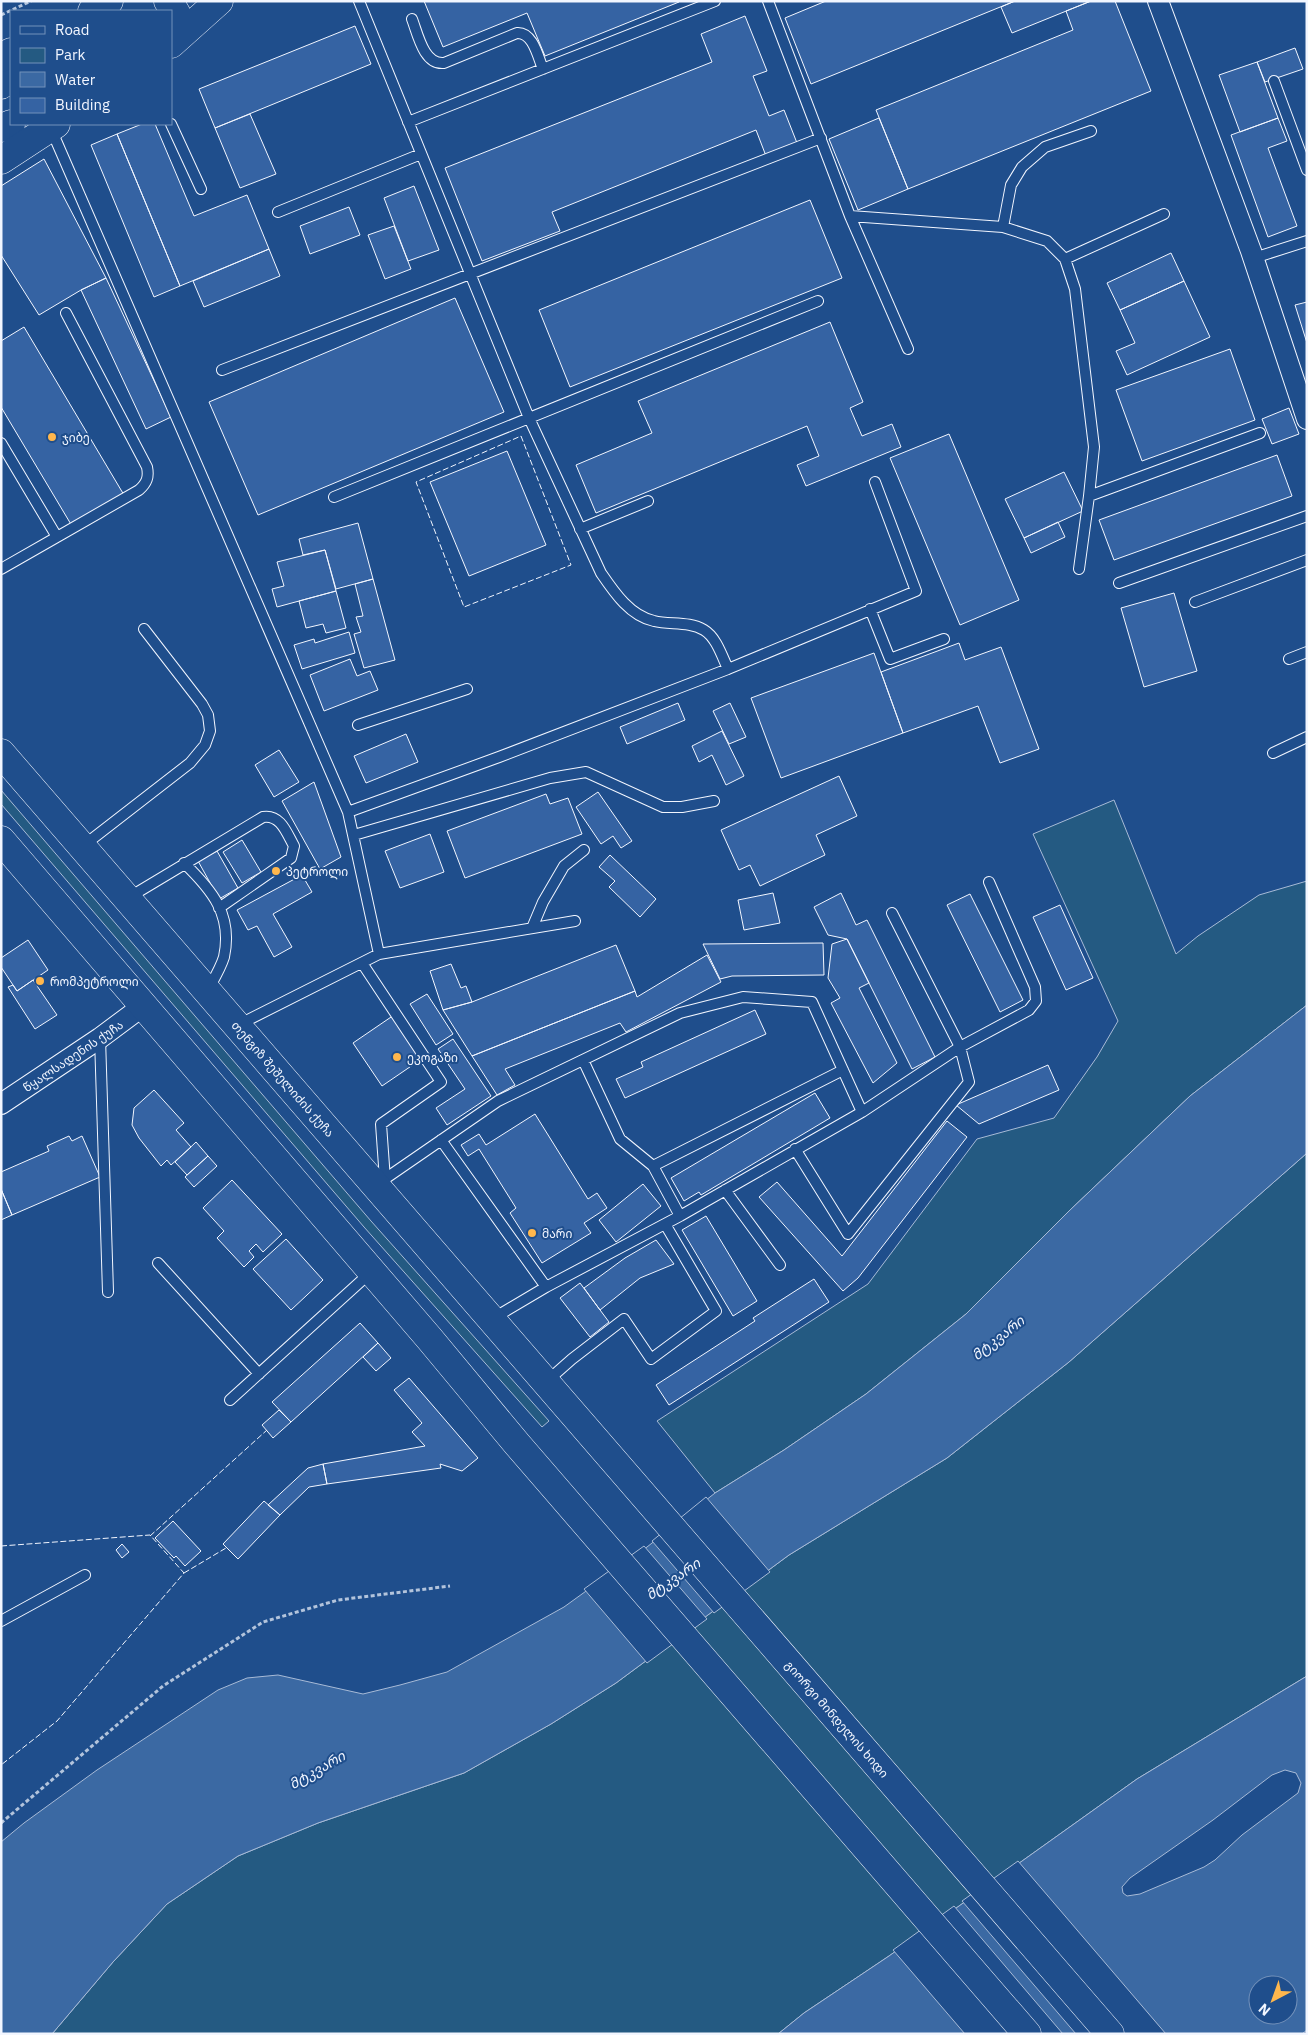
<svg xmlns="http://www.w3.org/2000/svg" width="1308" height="2035" viewBox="0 0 1308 2035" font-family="'IBM Plex Sans','Noto Sans Georgian',sans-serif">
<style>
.green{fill:#245a82;stroke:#a8bbd7}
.water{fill:#3b69a3;stroke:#a8bbd7;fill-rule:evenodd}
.pier{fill:#1f4e8c;stroke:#a8bbd7}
.building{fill:#3563a3;stroke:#f2f6ff}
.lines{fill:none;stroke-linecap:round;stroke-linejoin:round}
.lane-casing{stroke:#f2f6ff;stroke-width:12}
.street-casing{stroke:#f2f6ff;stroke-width:22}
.secondary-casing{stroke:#f2f6ff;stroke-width:29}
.primary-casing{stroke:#f2f6ff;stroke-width:29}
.path{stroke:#b3c4dc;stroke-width:3;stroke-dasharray:4 2.5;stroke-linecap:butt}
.lane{stroke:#1f4e8c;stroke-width:10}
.street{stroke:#1f4e8c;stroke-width:20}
.secondary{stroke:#1f4e8c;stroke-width:28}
.primary{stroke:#1f4e8c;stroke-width:28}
.fence{stroke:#f2f6ff;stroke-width:1;stroke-dasharray:6 2.5;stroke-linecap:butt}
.poi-dot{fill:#ffb74d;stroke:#1f4e8c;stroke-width:2}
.labels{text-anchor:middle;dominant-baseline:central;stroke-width:4;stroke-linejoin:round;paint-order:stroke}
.poi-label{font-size:12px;fill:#f2f6ff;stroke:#1f4e8c;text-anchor:start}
.street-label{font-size:12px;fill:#f2f6ff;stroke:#1f4e8c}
.water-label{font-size:14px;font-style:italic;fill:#f2f6ff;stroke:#1f4e8c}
</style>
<rect width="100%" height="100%" fill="#1f4e8c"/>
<path class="green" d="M 1,790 L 371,1221 L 549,1421 L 542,1427 L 364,1227 L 1,804 Z
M 1114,800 L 1176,954 L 1198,936 L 1259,895 L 1307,881 L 1307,1005 L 1190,1096 L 1069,1211 L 966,1314 L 866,1394 L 784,1450 L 715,1493 L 657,1421 L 868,1284 L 977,1139 L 1054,1118 L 1097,1057 L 1118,1021 L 1033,834 Z
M 1307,1153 L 1307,1676 L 1137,1779 L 889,1956 L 804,2013 L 778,2034 L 52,2034 L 113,1962 L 167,1904 L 238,1856 L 318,1823 L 464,1773 L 551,1724 L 616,1683 L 789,1555 L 947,1458 L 1069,1362 Z"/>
<path class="water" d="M 1307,1005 L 1307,1153 L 1069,1362 L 947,1458 L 789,1555 L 616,1683 L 551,1724 L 464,1773 L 318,1823 L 238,1856 L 167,1904 L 113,1962 L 52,2034 L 1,2034 L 1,1842 L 24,1823 L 97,1770 L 218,1690 L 247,1678 L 278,1675 L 363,1694 L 400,1685 L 447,1672 L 564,1607 L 647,1547 L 715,1493 L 784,1450 L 866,1394 L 966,1314 L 1069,1211 L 1190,1096 Z
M 1307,1676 L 1307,2030 L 1302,2034 L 778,2034 L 804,2013 L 889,1956 L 1137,1779 ZM 1285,1770 L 1296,1773 L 1301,1783 L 1298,1793 L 1242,1835 L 1215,1860 L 1204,1867 L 1140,1894 L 1127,1896 L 1123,1893 L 1122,1887 L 1130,1878 L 1213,1820 L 1272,1775 ZM 1258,1985 L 1288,1985 L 1288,2015 L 1258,2015 Z"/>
<path class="pier" d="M 706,1497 L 770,1572 L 714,1613 L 652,1541 Z
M 644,1546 L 707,1619 L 647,1663 L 584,1589 Z
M 1018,1861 L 1166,2034 L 1076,2034 L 962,1901 Z
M 954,1906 L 1063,2034 L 965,2034 L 893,1950 Z"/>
<path class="building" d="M 424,1 L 678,1 L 679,2 L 545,56 L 527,13 L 443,47 Z
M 826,1 L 1015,1 L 811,84 L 785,18 Z
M 1015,1 L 1091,1 L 1012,33 L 1001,7 Z
M 1091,1 L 1115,1 L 1151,91 L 908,189 L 876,110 L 1073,30 L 1066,11 Z
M 745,16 L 767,71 L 753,76 L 769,116 L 784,110 L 797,143 L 766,156 L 756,130 L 552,212 L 560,231 L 482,261 L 445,168 L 712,62 L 701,34 Z
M 355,26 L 371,64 L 215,128 L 199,89 Z
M 1295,48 L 1303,69 L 1265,82 L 1257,62 Z
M 1257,62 L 1278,118 L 1240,132 L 1219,75 Z
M 250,114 L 276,174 L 240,188 L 215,128 Z
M 879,118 L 908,189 L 858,210 L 829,139 Z
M 1278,118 L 1287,141 L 1268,148 L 1297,226 L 1268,237 L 1231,135 Z
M 142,124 L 155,124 L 194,216 L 247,195 L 269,249 L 180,286 L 117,134 Z
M 117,134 L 180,286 L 154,297 L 91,145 Z
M 44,159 L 106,278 L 81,290 L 39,315 L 1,255 L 1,186 Z
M 414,186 L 439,250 L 408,261 L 384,198 Z
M 810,200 L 842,278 L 570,387 L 539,310 Z
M 349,207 L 360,235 L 310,254 L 300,226 Z
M 394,226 L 411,269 L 385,279 L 368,235 Z
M 269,249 L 280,276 L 204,307 L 193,281 Z
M 1171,253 L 1184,281 L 1120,310 L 1107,283 Z
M 106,278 L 171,417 L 146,429 L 81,290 Z
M 1184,281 L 1210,337 L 1127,375 L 1116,351 L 1135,343 L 1120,310 Z
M 455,298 L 504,412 L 258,515 L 209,402 Z
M 1307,302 L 1307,343 L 1295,305 Z
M 830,322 L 863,402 L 850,408 L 862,436 L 892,424 L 901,447 L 806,486 L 797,465 L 819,456 L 807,426 L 596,513 L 576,465 L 652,433 L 638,401 Z
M 24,327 L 124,495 L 72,526 L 1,407 L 1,341 Z
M 1230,349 L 1255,420 L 1142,461 L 1116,390 Z
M 1289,408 L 1299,434 L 1272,444 L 1262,419 Z
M 949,434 L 1019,600 L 960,625 L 890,458 Z
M 507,451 L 546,545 L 469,576 L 430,482 Z
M 1277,455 L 1292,496 L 1114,560 L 1099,520 Z
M 1064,472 L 1083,511 L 1024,538 L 1005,499 Z
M 1058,522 L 1065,537 L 1031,553 L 1024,538 Z
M 358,523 L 373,579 L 336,589 L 325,550 L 303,555 L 299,539 Z
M 325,550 L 336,591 L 277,607 L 272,589 L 284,586 L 277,562 Z
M 373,579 L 395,660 L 364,668 L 354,634 L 361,632 L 356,617 L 363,616 L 355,584 Z
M 336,591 L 346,628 L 326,633 L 323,624 L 306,628 L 299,601 Z
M 1174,593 L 1197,671 L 1144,687 L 1121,608 Z
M 349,632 L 355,653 L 302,669 L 294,645 L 314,639 L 315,643 Z
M 959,643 L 965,660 L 1001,647 L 1039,749 L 1000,763 L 978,706 L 903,733 L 881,672 Z
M 874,653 L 903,733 L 781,778 L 751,698 Z
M 350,659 L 357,676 L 370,671 L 378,690 L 324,711 L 310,675 Z
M 678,703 L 685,720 L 627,744 L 620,727 Z
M 730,703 L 746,737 L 729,744 L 713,711 Z
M 722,731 L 744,776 L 726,785 L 712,755 L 699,762 L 692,746 Z
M 406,734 L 418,762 L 366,783 L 354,756 Z
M 279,750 L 299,782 L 274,797 L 255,765 Z
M 839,776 L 857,816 L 816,835 L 825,855 L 760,886 L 750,865 L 739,870 L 721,830 Z
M 314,782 L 341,857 L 320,869 L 282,801 Z
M 598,792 L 632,841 L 621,848 L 613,836 L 601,844 L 576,807 Z
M 546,794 L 550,804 L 568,798 L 582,834 L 465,878 L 447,831 Z
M 430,834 L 444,872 L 400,888 L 385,851 Z
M 242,840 L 261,872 L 242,883 L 223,852 Z
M 217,851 L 238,888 L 219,899 L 198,861 Z
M 610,855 L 656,899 L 640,917 L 609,887 L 615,881 L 599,867 Z
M 302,875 L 312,892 L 273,914 L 292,947 L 274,957 L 257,926 L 248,930 L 237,910 Z
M 773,893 L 780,923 L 744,930 L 738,900 Z
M 841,893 L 856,925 L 867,920 L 935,1057 L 912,1069 L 847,939 L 828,935 L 814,907 Z
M 970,894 L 1023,1000 L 1000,1012 L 947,905 Z
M 1060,905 L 1093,978 L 1066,990 L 1033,917 Z
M 847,939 L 869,983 L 859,988 L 897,1063 L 873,1083 L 831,1003 L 840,998 L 828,978 L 832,944 Z
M 28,940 L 48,970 L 17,991 L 1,967 L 1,958 Z
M 823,943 L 824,975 L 732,976 L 720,979 L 703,944 Z
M 616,945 L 635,991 L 472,1056 L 443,1010 L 472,1002 Z
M 707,955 L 721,982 L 626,1032 L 620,1023 L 505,1069 L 515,1085 L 497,1095 L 472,1056 L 635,991 L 637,997 Z
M 451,964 L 461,988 L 466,986 L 472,1002 L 443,1010 L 430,971 Z
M 33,980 L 57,1015 L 35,1029 L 8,987 L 13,985 L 17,991 Z
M 427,994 L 453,1034 L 436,1045 L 410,1004 Z
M 755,1010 L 766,1034 L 625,1098 L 616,1079 L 643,1067 L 641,1062 Z
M 394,1015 L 423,1058 L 382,1086 L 353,1043 Z
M 453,1039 L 491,1096 L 447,1125 L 436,1108 L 465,1089 L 438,1049 Z
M 1048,1065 L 1059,1090 L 979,1124 L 956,1105 Z
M 154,1090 L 184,1123 L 176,1130 L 191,1147 L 171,1165 L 167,1160 L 161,1166 L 139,1138 L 132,1125 L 134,1108 Z
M 815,1093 L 830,1118 L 701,1195 L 699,1192 L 684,1201 L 671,1178 Z
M 535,1114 L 588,1199 L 597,1193 L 607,1208 L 584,1223 L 591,1233 L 542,1263 L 510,1213 L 516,1208 L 479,1149 L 468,1156 L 461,1145 L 479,1134 L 486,1145 Z
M 947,1121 L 967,1137 L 858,1278 L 843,1291 L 759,1197 L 777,1182 L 842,1256 Z
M 69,1136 L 72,1141 L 82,1136 L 100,1177 L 12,1215 L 1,1189 L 1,1172 L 49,1151 L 47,1146 Z
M 196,1142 L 208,1156 L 187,1175 L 175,1162 Z
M 208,1156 L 217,1166 L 194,1187 L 185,1177 Z
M 232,1180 L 282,1234 L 263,1252 L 256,1244 L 249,1251 L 254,1257 L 244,1267 L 217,1238 L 224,1231 L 203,1208 Z
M 643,1184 L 661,1206 L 616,1242 L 599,1220 Z
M 1,1189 L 12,1215 L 1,1220 Z
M 706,1216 L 757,1301 L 733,1316 L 682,1230 Z
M 286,1239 L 323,1280 L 291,1310 L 253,1269 Z
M 656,1240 L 674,1264 L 640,1278 L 600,1310 L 584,1288 L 625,1258 Z
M 814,1279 L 829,1302 L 669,1405 L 656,1385 L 755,1321 L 753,1318 Z
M 580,1283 L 609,1322 L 590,1337 L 560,1298 Z
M 360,1323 L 378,1343 L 291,1422 L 272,1402 Z
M 378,1343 L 391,1358 L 376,1371 L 363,1357 Z
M 409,1378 L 478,1458 L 462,1471 L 440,1464 L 441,1468 L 327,1484 L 323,1464 L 425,1446 L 412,1432 L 422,1423 L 394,1390 Z
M 279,1410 L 291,1422 L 273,1438 L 262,1425 Z
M 323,1464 L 327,1484 L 309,1487 L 280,1515 L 268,1505 L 308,1468 Z
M 264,1501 L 280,1515 L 238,1559 L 223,1544 Z
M 173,1521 L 201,1551 L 185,1566 L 176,1556 L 174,1558 L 155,1538 Z
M 122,1544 L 129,1552 L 122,1558 L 116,1550 Z"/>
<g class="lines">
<g class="lane-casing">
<path id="lane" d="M 359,1 L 529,418 L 601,573 C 614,592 630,616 654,621 C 670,625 689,621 704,630 C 716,637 722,656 728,669
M 768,1 L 850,216 L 908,349
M 412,19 C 418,35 424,65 444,63 L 517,33 C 533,32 538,57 543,69
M 1274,81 L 1307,170
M 408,122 L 715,1
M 171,124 L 201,189
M 51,129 L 348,812 L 379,954 L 238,1025
M 278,212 L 421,154
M 850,216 L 1003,227 L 1047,241 L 1065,259 L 1075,289 L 1094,447 L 1089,496 L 1079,569
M 1003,227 L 1011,185 L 1022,167 L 1045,147 L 1091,131
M 1254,258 L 1307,241
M 1065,259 L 1164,214
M 222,370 L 821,138
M 1,443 L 57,537 L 1,569
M 1089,496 L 1260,433
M 334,497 L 818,301
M 580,529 L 648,501
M 57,537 L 139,490 C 147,483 149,477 147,467 L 66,313
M 1119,583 L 1307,516
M 1195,602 L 1307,560
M 870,609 L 890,659 L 944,639
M 1289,659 L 1307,652
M 358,725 L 467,689
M 1273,753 L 1307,737
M 348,812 L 499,757 L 728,669 L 916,591 L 875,482
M 354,835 L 550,778 L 586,772 L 663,807 L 682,807 L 714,801
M 83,846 L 190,763 L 205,745 L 210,731 L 208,715 L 202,704 L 144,629
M 184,863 C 212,890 233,915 224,957 C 221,967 214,979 209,988
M 128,898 L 263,817 C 281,814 287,834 294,846 L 291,858 L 219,908
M 532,928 L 543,902 L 564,866 L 584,850
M 379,954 L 575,921
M 362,963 L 441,1082 L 381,1124 L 385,1180
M 100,1038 L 108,1292
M 583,1060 L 620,1139 L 653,1166 L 680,1216
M 441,1140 L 546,1287
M 795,1149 L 848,1234 L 969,1082 L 960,1047 L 892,913
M 653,1166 L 843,1070
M 376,1185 L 498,1101 L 680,1013 L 743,997 L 812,1002 L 862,1112
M 725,1190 L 780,1265
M 158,1263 L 259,1374
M 492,1319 L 546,1287 L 680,1216 L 862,1112 L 960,1047 L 1029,1010 L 1036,1001 L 1035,987 L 989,882
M 546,1382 L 572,1359 L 624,1319 L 651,1359 L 716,1311 L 665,1224
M 230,1400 L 371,1272
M 1,1621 L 85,1575"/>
</g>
<g class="street-casing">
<path id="street" d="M 1158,1 L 1251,251 L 1307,419
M 1,1104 L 100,1038 L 143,1006"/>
</g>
<g class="secondary-casing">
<path id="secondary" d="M 168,1 C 178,13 181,22 179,36
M 92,11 L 109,1
M 171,44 L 219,1
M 1,85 L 11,77
M 1,128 L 11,124"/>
</g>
<g class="primary-casing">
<path id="primary" d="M 1,58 L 11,52
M 1,160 L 56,124
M 1,753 L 1110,2034
M 1,840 L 429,1338 L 517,1444 L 1027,2034"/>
</g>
<path class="path" d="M 1,15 L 31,1
M 1,1823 L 163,1686 L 263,1622 L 338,1600 L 450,1586"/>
<use href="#lane" class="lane"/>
<use href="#street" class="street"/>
<use href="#secondary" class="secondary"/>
<use href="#primary" class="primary"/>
<path class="fence" d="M 521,436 L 571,565 L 464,607 L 416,482 Z
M 150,1536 L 267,1430
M 1,1546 L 150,1535 L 184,1573 L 57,1721 L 1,1765
M 184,1573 L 226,1548"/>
</g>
<g class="poi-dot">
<circle cx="52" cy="437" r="5"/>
<circle cx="276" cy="871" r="5"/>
<circle cx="40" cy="981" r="5"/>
<circle cx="397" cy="1057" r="5"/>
<circle cx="532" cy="1233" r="5"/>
</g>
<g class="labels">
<g class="poi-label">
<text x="62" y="437">ჯიბე</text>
<text x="286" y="871">პეტროლი</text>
<text x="50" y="981">რომპეტროლი</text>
<text x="407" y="1057">ეკოგაზი</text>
<text x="542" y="1233">მარი</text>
</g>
<g class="street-label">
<text transform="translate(73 1056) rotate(-34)">წყალსადენის ქუჩა</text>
<text transform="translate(283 1079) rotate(49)">თენგიზ შეშელიძის ქუჩა</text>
<text transform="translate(837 1719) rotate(49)">გიორგი მინდელის ხიდი</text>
</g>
<g class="water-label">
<text transform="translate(998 1338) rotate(-38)">მტკვარი</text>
<text transform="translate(673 1579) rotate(-34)">მტკვარი</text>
<text transform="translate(317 1770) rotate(-30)">მტკვარი</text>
</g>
</g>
<rect width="1308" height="2035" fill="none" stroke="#f2f6ff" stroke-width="5"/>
<rect x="10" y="10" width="162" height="115" fill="#1f4e8c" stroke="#7391ba"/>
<rect x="20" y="26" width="25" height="8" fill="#1f4e8c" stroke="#7391ba"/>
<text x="55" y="35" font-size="15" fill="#f2f6ff">Road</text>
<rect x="20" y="48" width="25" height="15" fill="#245a82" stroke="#7391ba"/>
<text x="55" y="60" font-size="15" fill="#f2f6ff">Park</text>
<rect x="20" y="72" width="25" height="15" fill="#3b69a3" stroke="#7391ba"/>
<text x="55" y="85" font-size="15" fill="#f2f6ff">Water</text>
<rect x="20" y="98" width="25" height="15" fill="#3563a3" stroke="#7391ba"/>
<text x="55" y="110" font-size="15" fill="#f2f6ff">Building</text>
<g transform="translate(1273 2000) rotate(221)"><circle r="24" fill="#1f4e8c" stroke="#7391ba"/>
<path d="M0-4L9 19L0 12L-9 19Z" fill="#ffb74d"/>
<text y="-8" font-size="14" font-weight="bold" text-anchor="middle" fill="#f2f6ff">N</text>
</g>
</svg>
